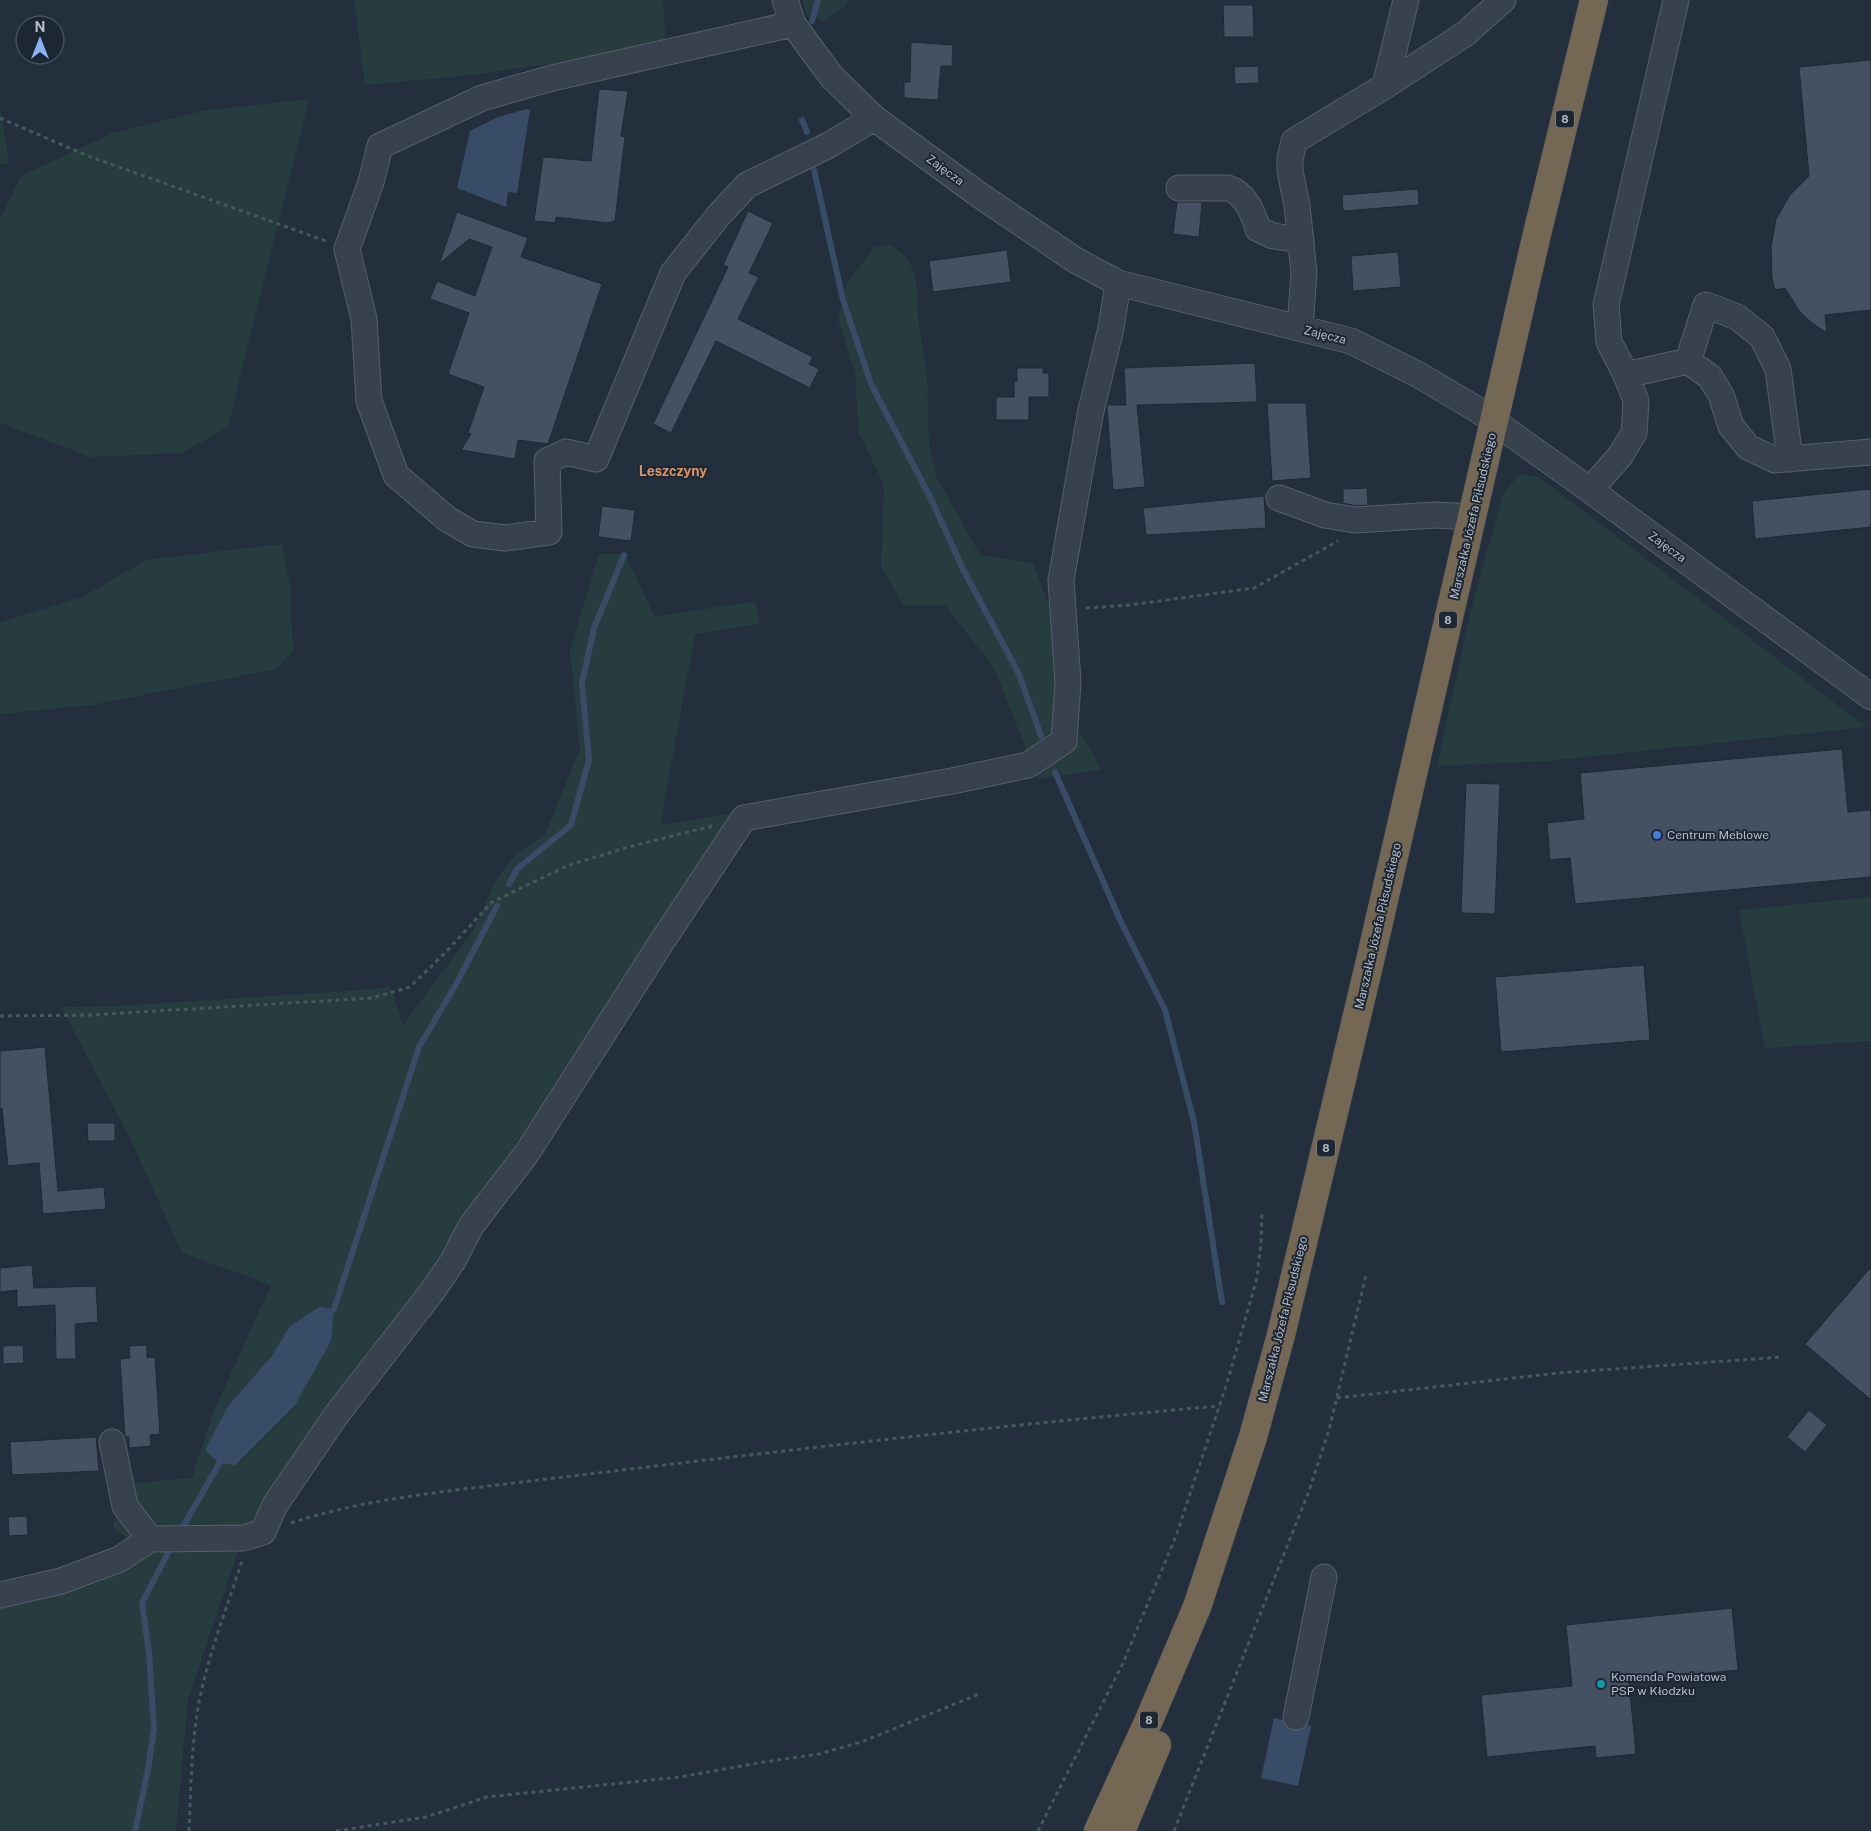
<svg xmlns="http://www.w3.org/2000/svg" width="1871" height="1831" viewBox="0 0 1871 1831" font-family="'Public Sans',sans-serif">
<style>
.green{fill:#263c3f}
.water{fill:#394c67}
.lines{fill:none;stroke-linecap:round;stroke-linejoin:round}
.stream{stroke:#394c67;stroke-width:6}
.building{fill:#455162;stroke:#1f2835}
.minor-casing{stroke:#565f6c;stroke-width:27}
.highway-casing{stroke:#434c59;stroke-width:29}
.path{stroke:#44595c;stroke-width:3;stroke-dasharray:4 4;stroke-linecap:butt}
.minor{stroke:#38414e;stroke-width:25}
.highway{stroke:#746855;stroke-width:28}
.shop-dot{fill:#3f7fe0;stroke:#1d2633;stroke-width:2}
.culture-dot{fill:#0f9aa8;stroke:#1d2633;stroke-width:2}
.labels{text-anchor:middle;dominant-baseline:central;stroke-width:4;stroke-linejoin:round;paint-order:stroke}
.shield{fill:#1d2633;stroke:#878f9c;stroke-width:1}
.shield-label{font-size:11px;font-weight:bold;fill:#b4bcc9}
.street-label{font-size:12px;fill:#b4bcc9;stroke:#1d2633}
.poi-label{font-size:12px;fill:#b4bcc9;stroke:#1d2633;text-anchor:start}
.neighbourhood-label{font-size:14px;font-weight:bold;fill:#d59563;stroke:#1d2633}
</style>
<rect width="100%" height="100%" fill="#242f3e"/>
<path class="green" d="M 354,0 L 663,0 L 666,47 L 471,75 L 365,85 Z
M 803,0 L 848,0 L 845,6 L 824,21 L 806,14 Z
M 309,99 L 228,427 L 181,453 L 91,457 L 0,423 L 0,219 L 21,176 L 113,133 L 202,111 Z
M 0,108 L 9,163 L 0,165 Z
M 892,245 L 909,260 L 916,280 L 919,326 L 927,377 L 929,443 L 936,476 L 980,555 L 1033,563 L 1047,601 L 1069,617 L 1071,720 L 1089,746 L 1101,770 L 1038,779 L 994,668 L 945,605 L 903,605 L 881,567 L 884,485 L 859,433 L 855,373 L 838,319 L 847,283 L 875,247 Z
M 1519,474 L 1539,477 L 1866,727 L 1547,761 L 1437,766 L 1473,602 L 1503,495 Z
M 282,544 L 290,586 L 293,651 L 277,669 L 92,705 L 0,714 L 0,622 L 83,597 L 146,560 Z
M 599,554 L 625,554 L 655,617 L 755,601 L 759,624 L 695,634 L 660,825 L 729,814 L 730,828 L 577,1050 L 449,1247 L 265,1501 L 238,1551 L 188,1699 L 176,1831 L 0,1831 L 0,1603 L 90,1586 L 146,1554 L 113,1527 L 124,1484 L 192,1478 L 213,1413 L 271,1285 L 182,1253 L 129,1136 L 61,1007 L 117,1006 L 377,989 L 390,986 L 403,1025 L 473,931 L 497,878 L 517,853 L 545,834 L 580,749 L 570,651 Z
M 1871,897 L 1871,1041 L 1765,1048 L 1739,910 Z"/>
<path class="water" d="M 527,109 L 530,110 L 517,193 L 508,192 L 506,207 L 457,188 L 470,131 L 498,117 Z
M 319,1307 L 334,1309 L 331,1341 L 295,1405 L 235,1465 L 219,1463 L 205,1450 L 228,1406 L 271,1357 L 290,1326 Z
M 1274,1718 L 1311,1726 L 1298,1786 L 1261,1778 Z"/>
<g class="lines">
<path class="stream" d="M 812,21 L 818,0
M 802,120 L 807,132
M 814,170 L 843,300 L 871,384 L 930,497 L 964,571 L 1018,672 L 1041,736
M 1055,772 L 1121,922 L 1165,1010 L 1194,1122 L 1222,1302
M 509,884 L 517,869 L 571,825 L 589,760 L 582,683 L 594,628 L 624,555
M 328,1315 L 334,1309 L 419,1047 L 455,986 L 497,906
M 180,1532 L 223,1457
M 135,1831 L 148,1769 L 154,1729 L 149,1653 L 142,1603 L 170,1549"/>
</g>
<path class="building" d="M 1223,5 L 1253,5 L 1254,37 L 1224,37 Z
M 911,42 L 953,45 L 952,66 L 941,66 L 938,100 L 904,98 L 904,82 L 910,82 Z
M 1871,60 L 1871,310 L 1825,315 L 1827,333 L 1812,323 L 1800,312 L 1785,288 L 1775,290 L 1772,278 L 1771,247 L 1776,219 L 1790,195 L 1809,176 L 1799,67 Z
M 1258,66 L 1259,83 L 1235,84 L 1234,67 Z
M 599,89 L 628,91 L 621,136 L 625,137 L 615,221 L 608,223 L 556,217 L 555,223 L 534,221 L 543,157 L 591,161 Z
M 1418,189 L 1419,205 L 1343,211 L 1342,195 Z
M 1177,202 L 1202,202 L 1199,237 L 1173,234 Z
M 748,211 L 773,223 L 749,273 L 759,277 L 738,319 L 813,357 L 809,364 L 819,369 L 810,388 L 716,341 L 671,433 L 653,424 L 728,267 L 723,265 Z
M 457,212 L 528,238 L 521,257 L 602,284 L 548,444 L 518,440 L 515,459 L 461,450 L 471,434 L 468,433 L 484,387 L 448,374 L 469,313 L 430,299 L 437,281 L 475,296 L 492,247 L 469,239 L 439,264 Z
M 1007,250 L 1011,282 L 933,292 L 929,261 Z
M 1398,252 L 1401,287 L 1353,291 L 1351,256 Z
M 1255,363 L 1257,402 L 1137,405 L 1145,487 L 1113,490 L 1107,407 L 1107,405 L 1126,405 L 1124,368 Z
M 1017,368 L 1043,368 L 1043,373 L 1049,373 L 1049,397 L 1029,397 L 1029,420 L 996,420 L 996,397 L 1014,397 L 1014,381 L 1017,381 Z
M 1267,403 L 1306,403 L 1311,478 L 1272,481 Z
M 1367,488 L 1368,505 L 1356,506 L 1343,503 L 1343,489 Z
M 1871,489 L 1871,527 L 1755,539 L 1752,501 Z
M 1264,496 L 1266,528 L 1146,535 L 1143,508 Z
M 602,506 L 635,510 L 631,541 L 598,537 Z
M 1842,749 L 1848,812 L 1871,810 L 1871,877 L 1575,904 L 1570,858 L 1550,860 L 1547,823 L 1584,819 L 1580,773 Z
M 1466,783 L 1500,784 L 1495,914 L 1461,913 Z
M 1644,965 L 1650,1040 L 1501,1052 L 1495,977 Z
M 45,1047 L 58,1191 L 104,1187 L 106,1209 L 43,1214 L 39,1163 L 8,1166 L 2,1108 L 0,1109 L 0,1051 Z
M 87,1123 L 115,1123 L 115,1141 L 88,1141 Z
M 32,1265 L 34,1288 L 96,1286 L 98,1322 L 75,1324 L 76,1359 L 56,1359 L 55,1305 L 17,1307 L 17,1290 L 0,1292 L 0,1268 Z
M 1871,1267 L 1871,1400 L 1805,1344 Z
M 23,1345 L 24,1363 L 3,1364 L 3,1346 Z
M 147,1345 L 147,1358 L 155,1357 L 160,1434 L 150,1435 L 151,1446 L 129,1448 L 129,1437 L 125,1437 L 120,1359 L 130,1358 L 129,1346 Z
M 1809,1410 L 1827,1425 L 1805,1452 L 1787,1437 Z
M 96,1437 L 99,1471 L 12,1475 L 10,1442 Z
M 27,1516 L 28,1535 L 9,1536 L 8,1517 Z
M 1732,1608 L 1738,1670 L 1629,1681 L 1636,1754 L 1596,1758 L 1595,1746 L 1487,1757 L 1481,1695 L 1572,1686 L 1566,1625 Z"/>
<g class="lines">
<g class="minor-casing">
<path id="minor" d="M 785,0 L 793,24 L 809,46 L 832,77 L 874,118 L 978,194 L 1075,260 L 1118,283 L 1351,341 L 1419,375 L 1478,410 L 1590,490 L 1871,697
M 793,24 L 552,78 L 482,98 L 380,146 L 371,182 L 347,249 L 364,319 L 369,401 L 396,475 L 447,519 L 473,534 L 505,538 L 549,532 L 547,461 L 566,452 L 596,459 L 673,273 L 718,216 L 747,185 L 829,145 L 874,118
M 1385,86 L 1465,34 L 1503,0
M 1179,188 L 1228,188 C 1246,194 1253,213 1258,229 L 1273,236 L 1301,240
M 1300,328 L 1304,273 L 1297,205 L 1290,171 L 1290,159 L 1294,141 L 1385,86 L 1406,0
M 1688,361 L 1706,305 L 1737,317 L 1762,337 L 1778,369 L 1790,459
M 1626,375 L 1688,361 L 1710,377 L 1721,395 L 1731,426 L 1748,447 L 1775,460 L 1871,452
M 1590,490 L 1620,456 L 1634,433 L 1636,401 L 1626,375 L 1609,342 L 1606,305 L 1676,0
M 1279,498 L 1325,515 L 1355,520 L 1435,515 L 1472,517
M 112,1442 L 125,1506 L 150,1539
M 0,1595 L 61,1581 L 120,1559 L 150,1539 L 244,1538 L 263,1532 L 275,1505 L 337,1414 L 431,1293 L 453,1261 L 471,1226 L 527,1153 L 661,943 L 744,818 L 952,781 L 1028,765 L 1064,741 L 1068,682 L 1061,580 L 1090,415 L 1111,328 L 1118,283
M 1296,1717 L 1324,1577"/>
</g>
<g class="highway-casing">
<path id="highway" d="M 1098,1831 L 1149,1720 L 1197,1607 L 1253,1437 L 1281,1335 L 1370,961 L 1536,238 L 1594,0
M 1121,1831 L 1157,1745"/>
</g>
<path class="path" d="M 0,118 L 88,156 L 326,241
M 1086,608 L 1130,605 L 1254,588 L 1338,541
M 0,1016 L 91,1015 L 372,998 L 410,987 L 444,954 L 492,902 L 569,865 L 625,848 L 712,826
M 1337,1398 L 1558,1373 L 1783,1357
M 291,1523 C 355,1502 422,1494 489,1486 C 539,1480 589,1474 639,1468 C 832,1445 1025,1423 1219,1406
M 189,1831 C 191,1790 191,1749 198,1708 C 206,1661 227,1607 242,1561
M 336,1831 L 426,1817 L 487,1797 L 680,1777 L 764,1762 L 819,1754 L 864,1741 L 979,1694
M 1038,1831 L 1123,1663 L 1176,1536 L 1227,1383 L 1257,1278 L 1261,1242 L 1262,1213
M 1174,1831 L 1309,1491 L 1329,1430 L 1366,1275"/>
<use href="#minor" class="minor"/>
<use href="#highway" class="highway"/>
</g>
<circle class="shop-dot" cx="1657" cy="835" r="5"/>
<circle class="culture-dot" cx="1601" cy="1684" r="5"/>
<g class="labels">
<g class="shield">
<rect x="1556" y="110.5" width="18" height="17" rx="4"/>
<rect x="1439" y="611.5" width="18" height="17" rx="4"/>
<rect x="1317" y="1139.5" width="18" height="17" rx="4"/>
<rect x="1140" y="1711.5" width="18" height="17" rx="4"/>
</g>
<g class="shield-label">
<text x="1565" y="119">8</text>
<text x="1448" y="620">8</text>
<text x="1326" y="1148">8</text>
<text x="1149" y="1720">8</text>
</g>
<g class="street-label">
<text transform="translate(945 170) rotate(36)">Zajęcza</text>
<text transform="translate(1325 335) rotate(14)">Zajęcza</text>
<text transform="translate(1473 516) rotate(-77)">Marszałka Józefa Piłsudskiego</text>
<text transform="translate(1667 547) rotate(36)">Zajęcza</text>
<text transform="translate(1378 926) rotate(-77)">Marszałka Józefa Piłsudskiego</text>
<text transform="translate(1283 1319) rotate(-76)">Marszałka Józefa Piłsudskiego</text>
</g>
<g class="poi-label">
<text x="1667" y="835">Centrum Meblowe</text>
<text x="1611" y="1677">Komenda Powiatowa<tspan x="1611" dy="14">PSP w Kłodzku</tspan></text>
</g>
<g class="neighbourhood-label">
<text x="673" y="471">Leszczyny</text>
</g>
</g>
<g transform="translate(40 40)"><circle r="24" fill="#1d2633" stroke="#59626f"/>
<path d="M0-4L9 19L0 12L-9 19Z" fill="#8ab4f8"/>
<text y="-8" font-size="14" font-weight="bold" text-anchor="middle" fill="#b4bcc9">N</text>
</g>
</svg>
